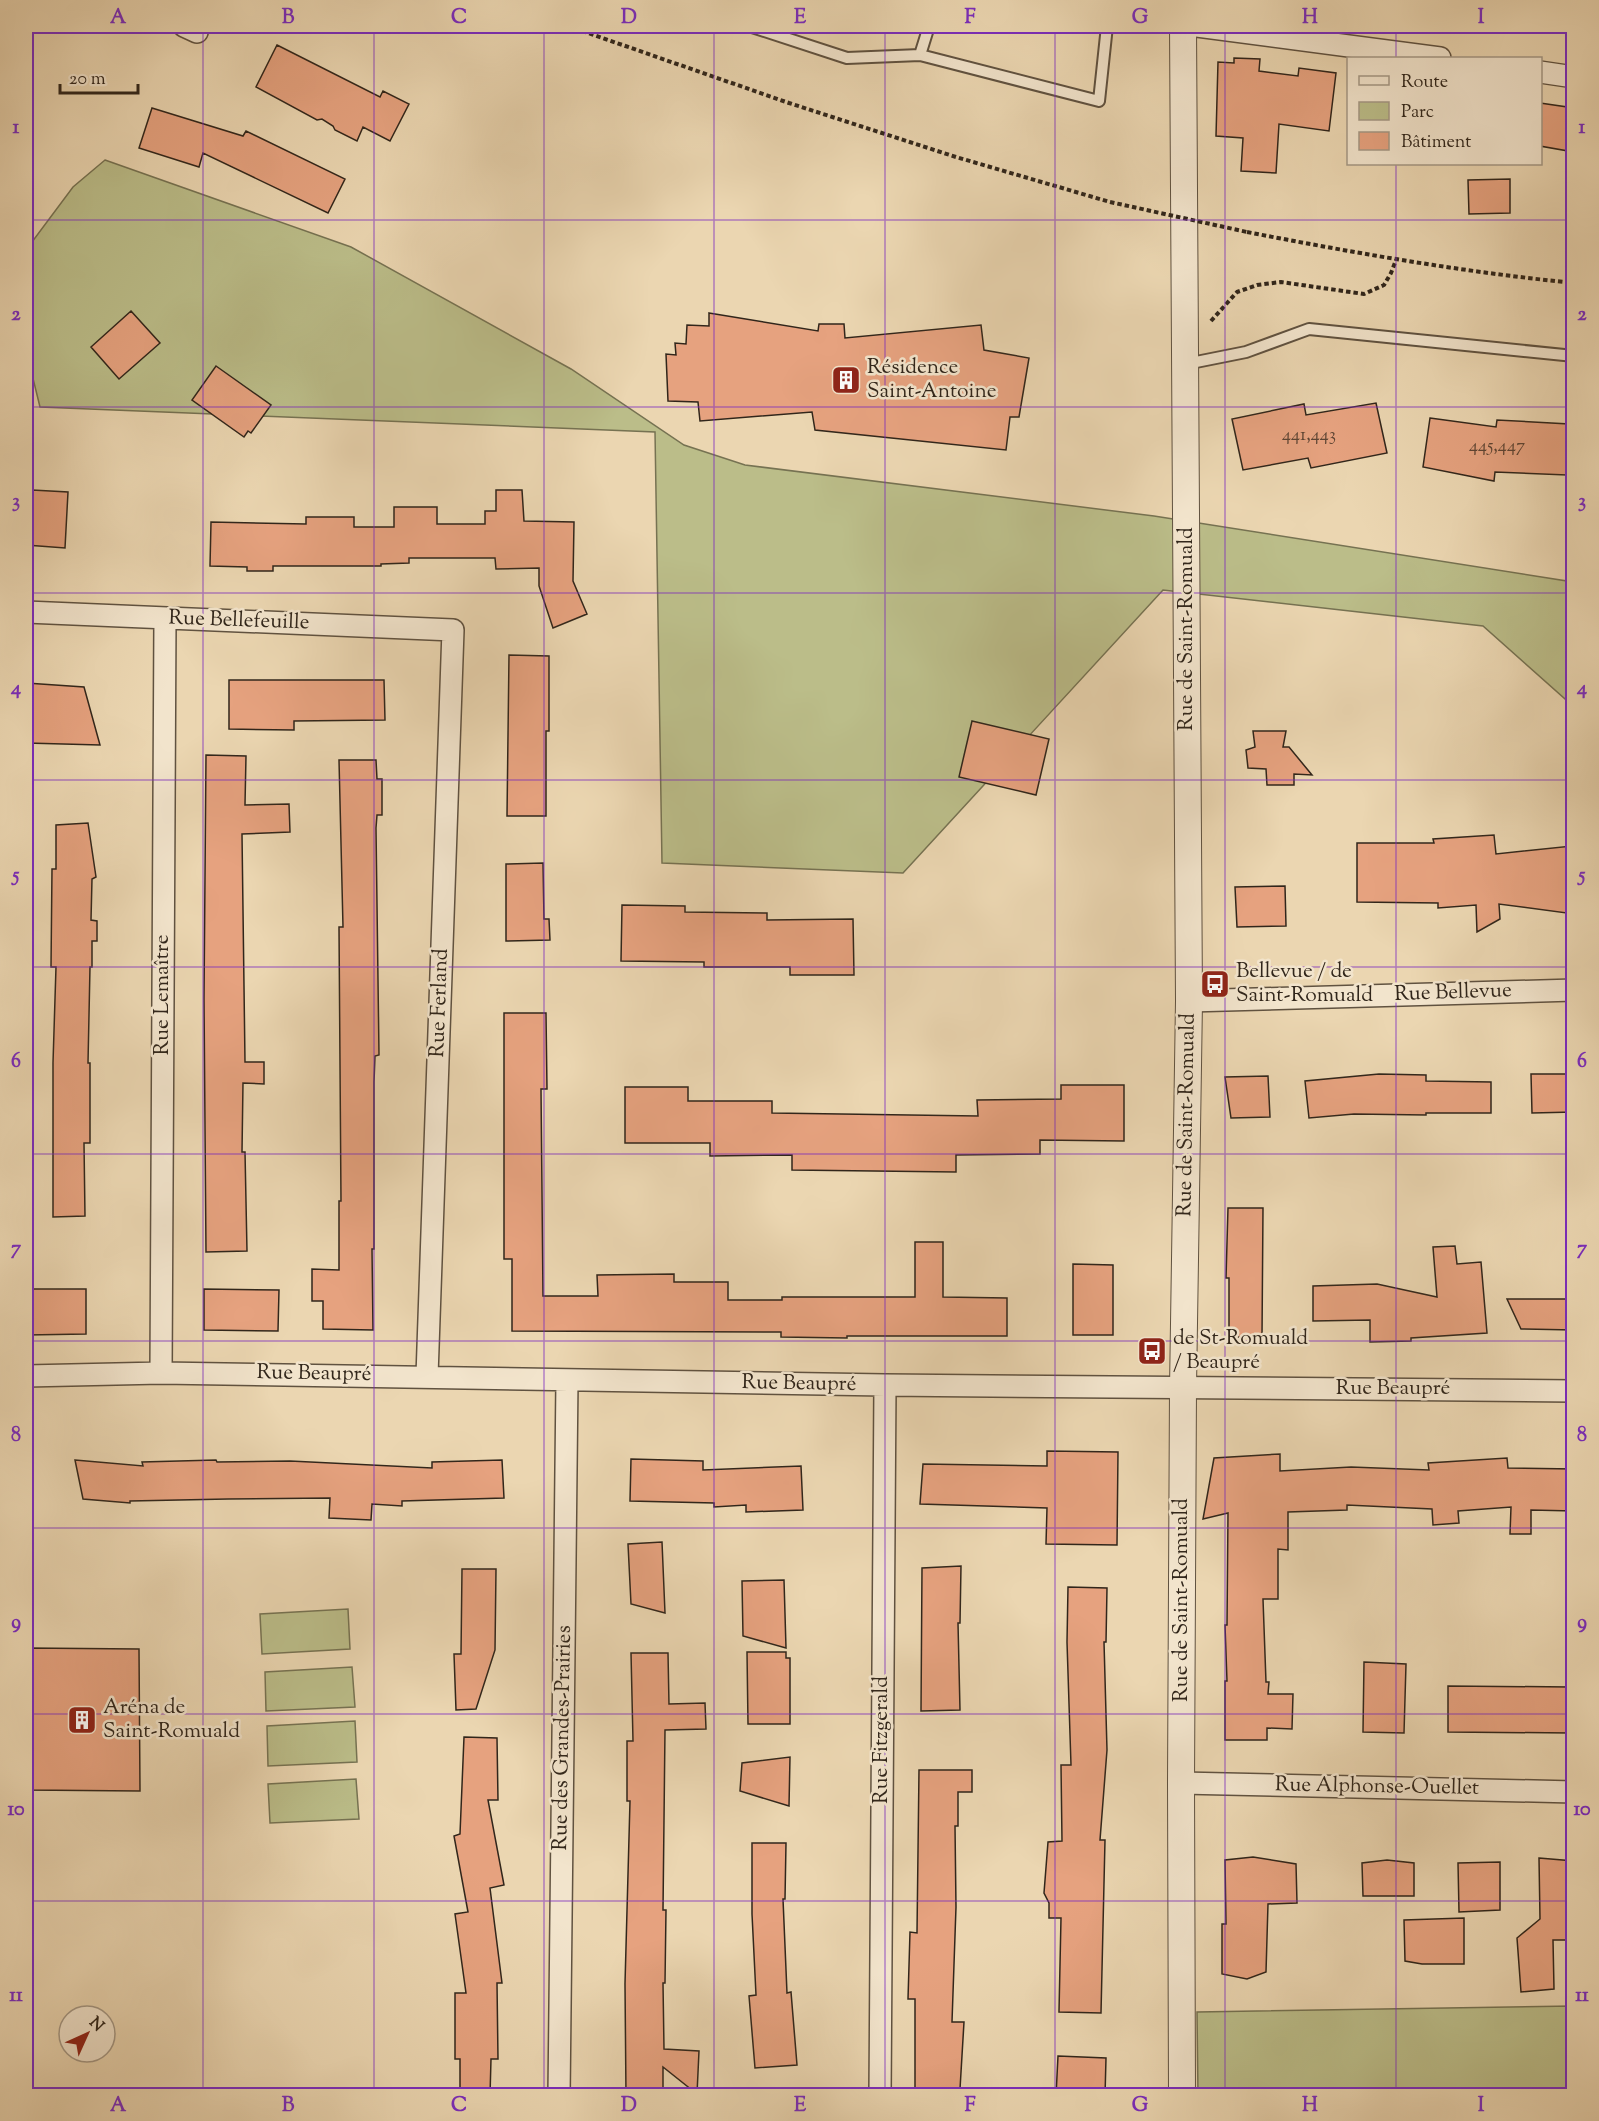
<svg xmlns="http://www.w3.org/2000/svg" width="1599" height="2121" viewBox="0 0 1599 2121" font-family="'Sorts Mill Goudy',serif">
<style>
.green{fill:#bbbd89;stroke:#767252;stroke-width:1.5}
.building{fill:#e6a27f;stroke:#31261b;stroke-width:1.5}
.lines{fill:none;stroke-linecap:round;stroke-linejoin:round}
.service-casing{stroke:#605240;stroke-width:14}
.minor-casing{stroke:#605240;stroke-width:24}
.tertiary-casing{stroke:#605240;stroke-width:28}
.path{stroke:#31261b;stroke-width:4;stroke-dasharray:4.5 3;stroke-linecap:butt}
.service{stroke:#f2e4cc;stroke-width:10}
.minor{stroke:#f2e4cc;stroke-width:21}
.tertiary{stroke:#f2e4cc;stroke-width:26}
.path-bridge{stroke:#31261b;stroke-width:4;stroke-dasharray:4.5 3;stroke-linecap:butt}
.grid{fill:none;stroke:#7b2cbf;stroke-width:1.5;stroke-opacity:0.55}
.labels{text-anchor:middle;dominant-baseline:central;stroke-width:5;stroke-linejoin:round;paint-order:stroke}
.number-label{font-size:18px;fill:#5e4534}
.poi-label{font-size:21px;fill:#31261b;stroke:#f2e4cc;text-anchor:start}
.street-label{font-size:21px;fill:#31261b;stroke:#f2e4cc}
.neatline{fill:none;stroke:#7b2cbf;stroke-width:2}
.grid-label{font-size:20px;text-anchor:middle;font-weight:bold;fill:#7b2cbf}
</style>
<rect width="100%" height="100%" fill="#ebd6b1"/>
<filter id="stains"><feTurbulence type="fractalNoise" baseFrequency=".00333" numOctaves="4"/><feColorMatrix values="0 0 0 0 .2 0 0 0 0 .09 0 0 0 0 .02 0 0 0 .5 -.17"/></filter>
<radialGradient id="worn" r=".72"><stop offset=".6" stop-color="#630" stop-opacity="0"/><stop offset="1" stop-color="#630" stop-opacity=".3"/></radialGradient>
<path class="green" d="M 105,160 L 351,247 L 571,369 L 684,445 L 745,465 L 1154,516 L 1573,582 L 1573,706 L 1483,626 L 1163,590 L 903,873 L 662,863 L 655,432 L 40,407 L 26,350 L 26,250 L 73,187 Z
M 348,1609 L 350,1649 L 262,1654 L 260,1614 Z
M 352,1667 L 355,1707 L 266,1711 L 265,1672 Z
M 355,1721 L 357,1762 L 268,1766 L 267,1726 Z
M 356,1779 L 359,1819 L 270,1823 L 268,1784 Z
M 1573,2006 L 1573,2095 L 1198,2095 L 1197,2012 Z"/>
<path class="building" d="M 277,45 L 380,97 L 383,91 L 409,104 L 390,141 L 363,127 L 357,141 L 335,130 L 333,126 L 322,119 L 317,120 L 256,87 Z
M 1234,58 L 1260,59 L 1259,71 L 1298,76 L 1299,68 L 1336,73 L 1329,131 L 1279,124 L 1276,173 L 1241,171 L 1243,138 L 1216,136 L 1218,62 L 1234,63 Z
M 1540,103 L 1574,108 L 1574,152 L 1540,146 Z
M 152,108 L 243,136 L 246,131 L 345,179 L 328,213 L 203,153 L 199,167 L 139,148 Z
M 1510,179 L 1510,213 L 1469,214 L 1468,180 Z
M 131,311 L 160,343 L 119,379 L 91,347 Z
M 709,313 L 818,331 L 819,324 L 844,324 L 845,338 L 981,325 L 984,350 L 1029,358 L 1019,417 L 1010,417 L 1006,450 L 815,430 L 812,412 L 700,421 L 698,402 L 668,401 L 666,354 L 676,355 L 675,343 L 686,344 L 687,325 L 709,326 Z
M 216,366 L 271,405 L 251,433 L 248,431 L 244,437 L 192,400 Z
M 1376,403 L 1387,453 L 1311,468 L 1308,458 L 1243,470 L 1232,419 L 1304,404 L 1306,415 Z
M 1430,418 L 1496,427 L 1497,420 L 1569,424 L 1567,475 L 1495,472 L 1494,481 L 1423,467 Z
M 32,490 L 68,492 L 65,548 L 26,545 L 26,519 L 30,520 Z
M 496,490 L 522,490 L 524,521 L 574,522 L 573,581 L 587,614 L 553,628 L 539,586 L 539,568 L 496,569 L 495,558 L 409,558 L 409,563 L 381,564 L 381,566 L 273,566 L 273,571 L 247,571 L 247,567 L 210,566 L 211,522 L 306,524 L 306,517 L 354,517 L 354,527 L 394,527 L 394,507 L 437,507 L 437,524 L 485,524 L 485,511 L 496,511 Z
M 509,655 L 549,656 L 549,731 L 546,731 L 546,816 L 507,816 Z
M 229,680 L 384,680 L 385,720 L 294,721 L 294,730 L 229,729 Z
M 26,683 L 84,687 L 100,745 L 26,743 Z
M 972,721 L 1049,739 L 1036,795 L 959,777 Z
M 1253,731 L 1286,731 L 1283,747 L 1289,747 L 1312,775 L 1294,774 L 1294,785 L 1267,785 L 1266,769 L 1248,768 L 1246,750 L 1255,747 Z
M 206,755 L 246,756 L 245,805 L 289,804 L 290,832 L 242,834 L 245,1062 L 264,1062 L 264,1084 L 243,1083 L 242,1152 L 245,1152 L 247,1251 L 206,1252 L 204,999 Z
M 339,760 L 376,760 L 377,779 L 382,779 L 382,815 L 377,815 L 376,828 L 379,1055 L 375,1056 L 374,1082 L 374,1249 L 372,1249 L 373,1330 L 323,1329 L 323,1301 L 312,1301 L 312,1269 L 339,1270 L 339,1201 L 341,1201 L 339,927 L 343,927 Z
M 88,823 L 96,877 L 92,879 L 91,920 L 97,921 L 97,941 L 92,941 L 92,967 L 90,967 L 88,1063 L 90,1063 L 90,1143 L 84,1143 L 85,1216 L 53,1217 L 53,1063 L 56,967 L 51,967 L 52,869 L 56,869 L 56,825 Z
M 1494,835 L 1496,854 L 1572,846 L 1574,914 L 1499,904 L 1500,919 L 1477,932 L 1476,905 L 1438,908 L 1438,903 L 1357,902 L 1357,843 L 1434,843 L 1433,839 Z
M 543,863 L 544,919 L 549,919 L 550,940 L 506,941 L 506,864 Z
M 1285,886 L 1286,926 L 1237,927 L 1235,887 Z
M 622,905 L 685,906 L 685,912 L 767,913 L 767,920 L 853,919 L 854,975 L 790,975 L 790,967 L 704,967 L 704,962 L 621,961 Z
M 504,1013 L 546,1013 L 547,1089 L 541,1089 L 543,1296 L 598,1296 L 597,1275 L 674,1274 L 674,1282 L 728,1282 L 728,1300 L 782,1300 L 782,1297 L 915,1297 L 915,1242 L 943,1242 L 943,1297 L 1007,1298 L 1007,1336 L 847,1336 L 847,1338 L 781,1337 L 781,1332 L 512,1331 L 512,1259 L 504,1259 Z
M 1379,1074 L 1426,1075 L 1426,1081 L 1491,1082 L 1491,1113 L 1426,1113 L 1426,1115 L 1354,1114 L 1309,1118 L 1305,1081 Z
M 1531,1074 L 1574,1074 L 1574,1112 L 1532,1113 Z
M 1268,1076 L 1270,1117 L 1231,1118 L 1225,1077 Z
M 1061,1085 L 1124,1085 L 1124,1141 L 1040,1140 L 1040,1154 L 956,1155 L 956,1172 L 792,1170 L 792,1155 L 710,1156 L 710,1143 L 625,1143 L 625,1087 L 688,1087 L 688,1101 L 772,1101 L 772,1113 L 978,1116 L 977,1100 L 1061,1099 Z
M 1228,1208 L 1263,1208 L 1262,1337 L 1229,1337 L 1229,1278 L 1226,1278 Z
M 1455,1246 L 1457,1264 L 1481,1262 L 1487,1333 L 1411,1338 L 1411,1341 L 1370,1342 L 1370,1320 L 1313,1321 L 1313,1286 L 1377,1284 L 1437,1297 L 1433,1247 Z
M 1073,1264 L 1113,1265 L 1113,1335 L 1073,1335 Z
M 26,1289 L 86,1289 L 86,1334 L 26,1335 Z
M 204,1289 L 279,1290 L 278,1331 L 204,1330 Z
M 1507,1299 L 1574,1299 L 1574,1330 L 1521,1329 Z
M 1047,1451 L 1118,1452 L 1117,1545 L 1046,1544 L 1047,1508 L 920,1504 L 923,1464 L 1047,1466 Z
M 1280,1454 L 1280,1471 L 1351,1467 L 1429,1470 L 1428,1463 L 1507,1458 L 1508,1468 L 1574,1469 L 1574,1511 L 1531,1510 L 1531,1534 L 1510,1534 L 1511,1507 L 1458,1511 L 1459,1523 L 1433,1525 L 1432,1509 L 1347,1505 L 1347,1510 L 1288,1512 L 1288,1550 L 1278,1549 L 1278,1599 L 1263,1599 L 1266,1682 L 1269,1682 L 1268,1694 L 1293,1694 L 1292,1729 L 1267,1728 L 1267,1740 L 1225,1740 L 1225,1681 L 1227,1681 L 1225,1625 L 1227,1625 L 1228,1513 L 1203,1519 L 1214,1458 Z
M 631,1459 L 703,1461 L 703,1470 L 801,1466 L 803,1510 L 746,1512 L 746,1505 L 714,1507 L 714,1503 L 630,1501 Z
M 75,1460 L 143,1466 L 142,1462 L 216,1460 L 217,1462 L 290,1461 L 432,1468 L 432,1462 L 502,1460 L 504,1498 L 402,1501 L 402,1506 L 372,1504 L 371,1520 L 329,1518 L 330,1498 L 228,1499 L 130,1501 L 130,1503 L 83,1499 Z
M 662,1542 L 665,1613 L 631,1604 L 628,1544 Z
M 961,1566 L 960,1623 L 958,1623 L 960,1710 L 921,1711 L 922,1568 Z
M 462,1569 L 496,1569 L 495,1650 L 476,1709 L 456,1710 L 454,1654 L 461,1654 Z
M 784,1580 L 786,1648 L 743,1636 L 742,1581 Z
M 1068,1587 L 1107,1588 L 1106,1642 L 1104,1642 L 1107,1750 L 1100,1840 L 1105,1840 L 1101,2013 L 1059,2012 L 1061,1918 L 1049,1918 L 1049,1903 L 1044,1893 L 1048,1842 L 1062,1841 L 1061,1765 L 1071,1765 L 1067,1642 Z
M 26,1648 L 139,1649 L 140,1791 L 26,1790 Z
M 747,1652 L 786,1652 L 786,1658 L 790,1658 L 790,1724 L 748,1724 Z
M 631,1653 L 668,1653 L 669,1704 L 705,1703 L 706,1729 L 665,1730 L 663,1910 L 666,1910 L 665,1983 L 663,1983 L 664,2049 L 699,2051 L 697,2094 L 663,2067 L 663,2096 L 626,2096 L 625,1984 L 630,1801 L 627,1801 L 627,1741 L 633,1741 Z
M 1364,1662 L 1406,1664 L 1404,1733 L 1363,1732 Z
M 1448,1686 L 1570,1687 L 1570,1733 L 1448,1732 Z
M 464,1737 L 497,1738 L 498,1800 L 488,1800 L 504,1885 L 490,1888 L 502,1983 L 497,1983 L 498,2059 L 491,2059 L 490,2096 L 460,2096 L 460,2059 L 455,2059 L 455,1993 L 466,1993 L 455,1914 L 468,1912 L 454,1836 L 460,1834 Z
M 790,1757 L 789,1806 L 740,1791 L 742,1763 Z
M 919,1770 L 972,1770 L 972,1792 L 958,1792 L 958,1826 L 955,1826 L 956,1907 L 952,2022 L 964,2022 L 960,2089 L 915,2090 L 915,1999 L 908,1999 L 910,1932 L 917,1933 Z
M 752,1843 L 786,1843 L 785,1899 L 783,1899 L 787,1993 L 791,1992 L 797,2065 L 755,2068 L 749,1996 L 756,1995 L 752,1914 Z
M 1253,1857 L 1296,1864 L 1297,1903 L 1268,1904 L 1266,1972 L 1247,1979 L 1222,1974 L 1222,1924 L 1226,1924 L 1225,1860 Z
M 1539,1858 L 1574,1861 L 1574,1940 L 1553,1940 L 1554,1989 L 1521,1992 L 1517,1938 L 1540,1919 Z
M 1387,1860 L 1414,1863 L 1414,1896 L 1363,1896 L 1362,1863 Z
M 1500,1862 L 1500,1910 L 1459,1912 L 1458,1863 Z
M 1464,1918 L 1464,1964 L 1422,1964 L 1405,1961 L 1404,1920 Z
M 1058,2056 L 1106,2058 L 1105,2096 L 1056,2096 Z"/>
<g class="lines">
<g class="service-casing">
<path id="service" d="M 749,26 L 847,58 L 920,55
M 929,26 L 920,55 L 1099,101 L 1107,26
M 1186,364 L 1246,352 L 1309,329 L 1574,356"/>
</g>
<g class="minor-casing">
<path id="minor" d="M 184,26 L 197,32
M 1197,26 L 1440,58
M 1540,72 L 1574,77
M 26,612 L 453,630 L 427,1376
M 1189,1001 L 1574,990
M 161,1373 L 165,618
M 26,1376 L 161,1373 L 885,1385 L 1574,1391
M 1181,1783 L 1574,1792
M 559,2096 L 567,1380
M 880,2096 L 885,1385"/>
</g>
<g class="tertiary-casing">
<path id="tertiary" d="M 1182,2096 L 1181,1783 L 1183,1388 L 1189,1001 L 1183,26"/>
</g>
<path class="path" d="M 568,26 L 789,103 L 956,157 L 1110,202
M 1247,232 C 1355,253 1463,272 1574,283
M 1211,321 L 1237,292 L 1257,285 L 1281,282 L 1364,294 L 1384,285 L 1391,273 L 1396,260"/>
<use href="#service" class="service"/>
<use href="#minor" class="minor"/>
<use href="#tertiary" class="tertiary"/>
<path class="path-bridge" d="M 1110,202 L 1247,232"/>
</g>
<path class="grid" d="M 203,26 L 203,2096M 374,26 L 374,2096M 544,26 L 544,2096M 714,26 L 714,2096M 885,26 L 885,2096M 1055,26 L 1055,2096M 1225,26 L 1225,2096M 1396,26 L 1396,58M 1396,164 L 1396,2096M 26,220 L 1574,220M 26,407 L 1574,407M 26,593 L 1574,593M 26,780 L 1574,780M 26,967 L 1574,967M 26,1154 L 1574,1154M 26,1341 L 1574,1341M 26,1528 L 1574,1528M 26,1714 L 1574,1714M 26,1901 L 1574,1901"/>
<defs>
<g id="building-square" transform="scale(1.5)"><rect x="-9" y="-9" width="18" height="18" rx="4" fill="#8f2418" stroke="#f2e4cc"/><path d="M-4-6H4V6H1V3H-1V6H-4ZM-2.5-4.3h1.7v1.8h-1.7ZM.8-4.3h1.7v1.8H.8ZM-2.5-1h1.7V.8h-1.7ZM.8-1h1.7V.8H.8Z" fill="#fff"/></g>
<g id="bus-square" transform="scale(1.5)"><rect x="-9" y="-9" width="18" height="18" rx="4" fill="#8f2418" stroke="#f2e4cc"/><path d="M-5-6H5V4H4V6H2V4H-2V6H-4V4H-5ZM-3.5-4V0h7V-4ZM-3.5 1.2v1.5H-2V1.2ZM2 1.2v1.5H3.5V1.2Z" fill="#fff"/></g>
</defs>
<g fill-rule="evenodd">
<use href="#building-square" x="846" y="380"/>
<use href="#bus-square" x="1215" y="984"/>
<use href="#bus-square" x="1152" y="1351"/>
<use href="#building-square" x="82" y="1720"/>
</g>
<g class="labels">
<g class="number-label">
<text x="1309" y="436">441,443</text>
<text x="1497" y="447">445,447</text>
</g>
<g class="poi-label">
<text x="867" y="368">Résidence<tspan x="867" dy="24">Saint-Antoine</tspan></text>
<text x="1236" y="972">Bellevue / de<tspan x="1236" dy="24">Saint-Romuald</tspan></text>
<text x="1173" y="1339">de St-Romuald<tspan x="1173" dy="24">/ Beaupré</tspan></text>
<text x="103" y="1708">Aréna de<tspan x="103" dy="24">Saint-Romuald</tspan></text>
</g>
<g class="street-label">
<text transform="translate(239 621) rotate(2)">Rue Bellefeuille</text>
<text transform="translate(1187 629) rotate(-90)">Rue de Saint-Romuald</text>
<text transform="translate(1453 993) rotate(-2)">Rue Bellevue</text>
<text transform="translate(163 995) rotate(-90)">Rue Lemaître</text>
<text transform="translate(440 1003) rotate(-88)">Rue Ferland</text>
<text transform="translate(1187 1115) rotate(-89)">Rue de Saint-Romuald</text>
<text transform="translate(314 1374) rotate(1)">Rue Beaupré</text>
<text transform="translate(799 1384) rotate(1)">Rue Beaupré</text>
<text x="1393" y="1389">Rue Beaupré</text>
<text transform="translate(1182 1600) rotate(-90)">Rue de Saint-Romuald</text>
<text transform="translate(563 1738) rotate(-89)">Rue des Grandes-Prairies</text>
<text transform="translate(882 1740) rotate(-90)">Rue Fitzgerald</text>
<text transform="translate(1377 1787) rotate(1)">Rue Alphonse-Ouellet</text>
</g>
</g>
<rect width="1599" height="2121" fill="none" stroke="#ebd6b1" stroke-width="66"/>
<rect x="1347" y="57" width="195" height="108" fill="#f2e4cc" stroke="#a59885" stroke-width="1.5"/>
<rect x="1359" y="76" width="30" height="9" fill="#f2e4cc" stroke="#a59885" stroke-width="1.5"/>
<text x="1401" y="87" font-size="18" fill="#31261b">Route</text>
<rect x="1359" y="102" width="30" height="18" fill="#bbbd89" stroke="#a59885" stroke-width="1.5"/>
<text x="1401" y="117" font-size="18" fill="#31261b">Parc</text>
<rect x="1359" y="132" width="30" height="18" fill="#e6a27f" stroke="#a59885" stroke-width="1.5"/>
<text x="1401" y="147" font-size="18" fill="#31261b">Bâtiment</text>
<g transform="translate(87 2034) rotate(45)"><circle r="28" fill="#f2e4cc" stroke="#a59885" stroke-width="1.5"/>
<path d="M0-4.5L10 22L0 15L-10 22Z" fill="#8f2418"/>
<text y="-9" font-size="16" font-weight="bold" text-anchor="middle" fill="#31261b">N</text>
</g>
<path d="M60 84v9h78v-9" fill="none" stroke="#31261b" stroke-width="3"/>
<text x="69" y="84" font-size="18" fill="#31261b" stroke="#f2e4cc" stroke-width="4.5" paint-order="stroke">20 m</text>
<rect x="33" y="33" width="1533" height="2055" class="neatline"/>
<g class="grid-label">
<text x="118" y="23">A</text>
<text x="288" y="23">B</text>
<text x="459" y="23">C</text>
<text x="629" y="23">D</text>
<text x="800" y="23">E</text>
<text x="970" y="23">F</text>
<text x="1140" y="23">G</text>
<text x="1310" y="23">H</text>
<text x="1481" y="23">I</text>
<text x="16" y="133">1</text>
<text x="1582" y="133">1</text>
<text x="16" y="320">2</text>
<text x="1582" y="320">2</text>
<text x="16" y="507">3</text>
<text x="1582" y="507">3</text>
<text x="16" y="694">4</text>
<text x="1582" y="694">4</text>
<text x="16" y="881">5</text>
<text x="1582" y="881">5</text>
<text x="16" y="1067">6</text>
<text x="1582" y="1067">6</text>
<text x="16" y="1254">7</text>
<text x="1582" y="1254">7</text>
<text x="16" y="1441">8</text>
<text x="1582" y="1441">8</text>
<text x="16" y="1628">9</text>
<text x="1582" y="1628">9</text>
<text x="16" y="1815">10</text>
<text x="1582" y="1815">10</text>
<text x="16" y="2001">11</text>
<text x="1582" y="2001">11</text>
<text x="118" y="2111">A</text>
<text x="288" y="2111">B</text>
<text x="459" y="2111">C</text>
<text x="629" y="2111">D</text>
<text x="800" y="2111">E</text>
<text x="970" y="2111">F</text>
<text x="1140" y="2111">G</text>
<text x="1310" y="2111">H</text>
<text x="1481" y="2111">I</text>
</g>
<rect width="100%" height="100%" filter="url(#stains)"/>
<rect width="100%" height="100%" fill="url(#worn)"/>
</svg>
